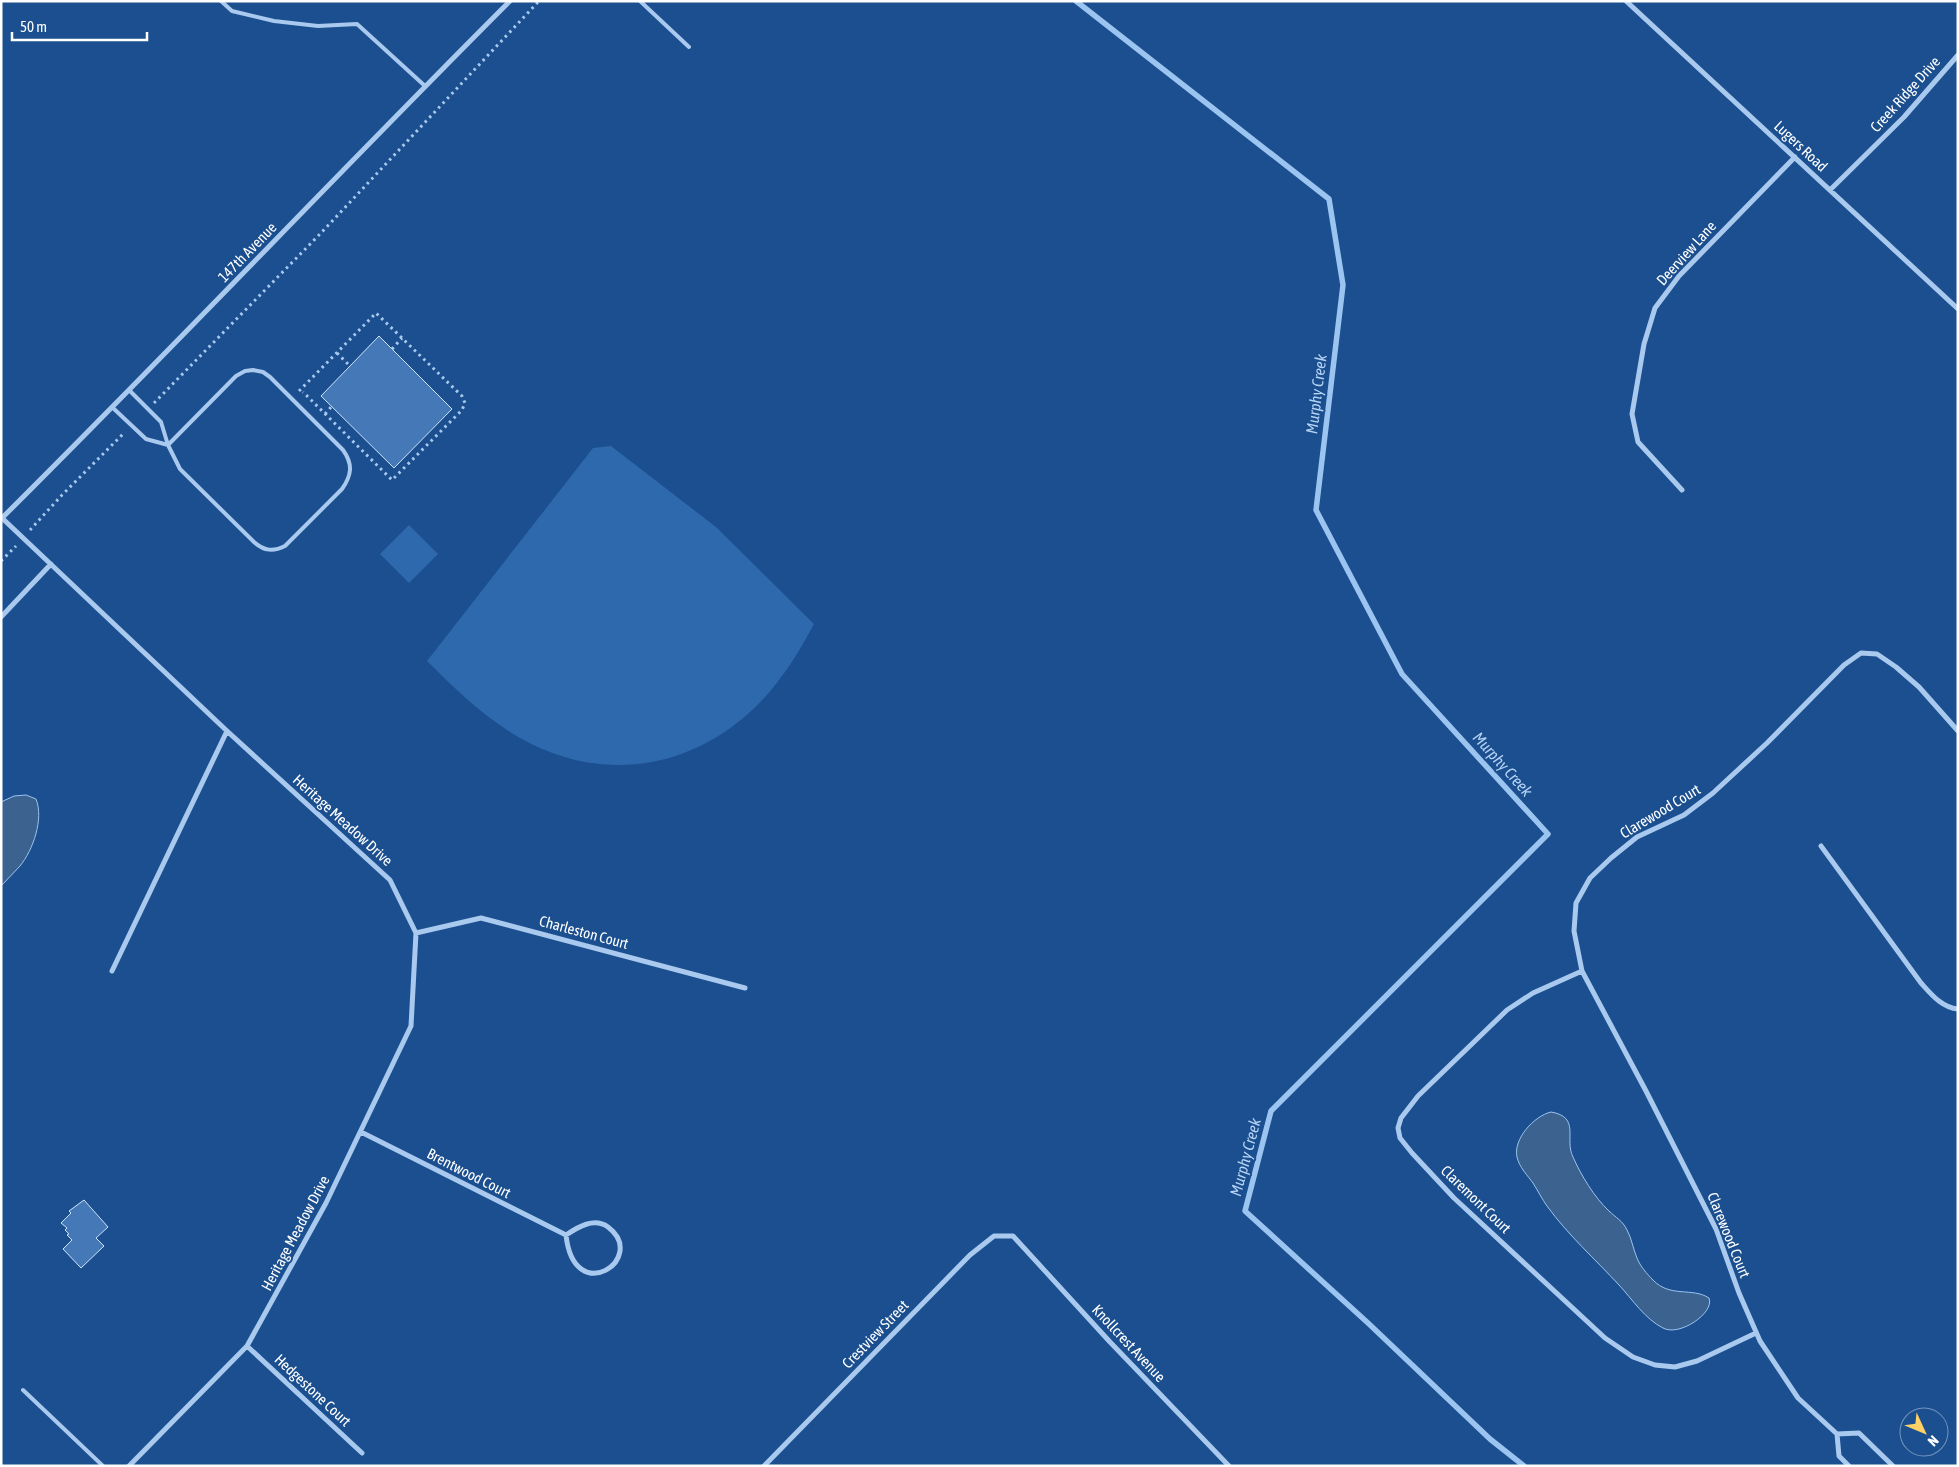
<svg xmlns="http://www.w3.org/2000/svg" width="1959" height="1467" viewBox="0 0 1959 1467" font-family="'Asap Condensed',sans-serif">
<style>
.green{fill:#2e69ad}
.water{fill:#3c6290;stroke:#9cc4f0}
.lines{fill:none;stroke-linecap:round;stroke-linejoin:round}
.stream{stroke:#9cc4f0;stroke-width:5.5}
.building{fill:#4478b7;stroke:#cfe3fa}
.path{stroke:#a9c9ee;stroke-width:3;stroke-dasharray:2.5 4;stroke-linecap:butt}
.lane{stroke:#a9c9ee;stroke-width:4}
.street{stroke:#a9c9ee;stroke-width:5}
.labels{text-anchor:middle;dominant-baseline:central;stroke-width:4;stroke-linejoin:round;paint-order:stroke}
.street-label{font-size:15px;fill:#fff;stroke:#1b4f8f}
.water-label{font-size:16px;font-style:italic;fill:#b5d3f5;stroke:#1b4f8f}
</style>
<rect width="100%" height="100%" fill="#1b4f8f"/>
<path class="green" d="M 611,446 L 716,527 L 814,624 C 797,656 777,688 749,713 C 678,776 587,782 507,730 C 478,711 452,686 427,661 L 593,448 Z
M 409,525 L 438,554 L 409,583 L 380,554 Z"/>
<path class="water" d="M 26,795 L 36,799 C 44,819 33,850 20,866 C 14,873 7,879 1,886 L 1,802 L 14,796 Z
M 1551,1112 C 1581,1117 1564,1139 1573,1157 C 1581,1175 1594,1197 1609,1211 C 1615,1217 1623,1221 1627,1230 C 1632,1239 1633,1249 1637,1258 C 1640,1266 1647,1274 1653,1280 C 1670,1298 1692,1287 1709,1298 C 1715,1313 1679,1337 1663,1328 C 1645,1319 1632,1299 1619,1285 C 1595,1259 1568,1235 1547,1206 C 1542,1199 1538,1191 1533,1183 C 1528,1176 1519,1167 1517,1157 C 1513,1139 1534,1116 1551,1112 Z"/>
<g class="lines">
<path class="stream" d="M 1076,1 L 1329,199 L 1343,285 L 1316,510 L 1402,674 L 1548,834 L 1271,1111 L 1245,1211 L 1368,1323 L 1490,1439 L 1524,1466"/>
</g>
<path class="building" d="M 379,336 L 452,409 L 394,468 L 321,396 Z
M 84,1200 L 108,1227 L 96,1238 L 104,1246 L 81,1268 L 63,1249 L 72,1240 L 67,1235 L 69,1234 L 65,1230 L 67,1228 L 61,1223 L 71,1213 L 69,1211 Z"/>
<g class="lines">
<path class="path" d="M 392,349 L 402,338
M 337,353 L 350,366
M 299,391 L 376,313 L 462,396 L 465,403 L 462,410 L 392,480 L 303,392
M 154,403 L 321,233 L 539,1
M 325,414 L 332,406
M 30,530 L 62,495 L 125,432
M 1,561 L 16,546"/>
<path class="lane" d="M 221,1 L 232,11 L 274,21 L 318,26 L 357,24 L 425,86
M 640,1 L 689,47
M 253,370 L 263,372 L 270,377 L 343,450 C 353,464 352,475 342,489 L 285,546 C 273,552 264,551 254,542 L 180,469 L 168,445 L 236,376 L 245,371 Z
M 113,408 L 146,439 L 168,445 L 161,422 L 130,391
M 23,1390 L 103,1466"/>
<path class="street" d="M 1626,1 L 1958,309
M 1830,190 L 1904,117 L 1958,55
M 1682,490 L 1638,442 L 1632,414 L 1644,344 L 1655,308 L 1679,276 L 1795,157
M 2,518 L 227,731 L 390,880 L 416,933 L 411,1026 L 326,1203 L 247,1346 L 129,1466
M 1,519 C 173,348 339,172 510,1
M 1,617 L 51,564
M 1821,846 L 1921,983 C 1931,994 1942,1008 1958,1009
M 416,933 L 481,918 L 745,988
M 112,971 L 227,731
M 1582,971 L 1533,993 L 1507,1010 L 1418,1096 L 1401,1118 L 1398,1128 L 1400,1138 L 1412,1153 L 1454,1198 L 1605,1338 L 1633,1357 L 1655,1365 L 1675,1367 L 1697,1361 L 1756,1333
M 361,1132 L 566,1235 C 578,1227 594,1217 608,1227 C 649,1258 574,1309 566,1235
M 247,1346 L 362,1453
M 1837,1434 L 1859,1433 L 1893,1466
M 764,1466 L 970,1255 L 994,1236 L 1013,1236 L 1110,1342 L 1229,1466
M 1849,1466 L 1839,1456 L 1837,1434 L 1798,1398 L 1760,1341 L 1739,1293 L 1716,1229 L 1646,1091 L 1582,971 L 1574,931 L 1576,903 L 1590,878 L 1611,858 L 1637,837 L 1684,815 L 1713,793 L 1767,743 L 1844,665 L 1861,653 L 1877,654 L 1896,667 L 1919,687 L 1958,731"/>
</g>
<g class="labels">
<g class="street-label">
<text transform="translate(1905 94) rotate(-48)">Creek Ridge Drive</text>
<text transform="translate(1801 146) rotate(43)">Lugers Road</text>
<text transform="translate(247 252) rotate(-46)">147th Avenue</text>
<text transform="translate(1686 253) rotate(-48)">Deerview Lane</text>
<text transform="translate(1660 811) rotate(-31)">Clarewood Court</text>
<text transform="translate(343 820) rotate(42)">Heritage Meadow Drive</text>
<text transform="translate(584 932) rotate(15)">Charleston Court</text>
<text transform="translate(469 1173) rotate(27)">Brentwood Court</text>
<text transform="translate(1476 1199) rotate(44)">Claremont Court</text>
<text transform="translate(295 1233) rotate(-62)">Heritage Meadow Drive</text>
<text transform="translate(1729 1235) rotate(68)">Clarewood Court</text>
<text transform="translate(875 1334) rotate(-46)">Crestview Street</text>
<text transform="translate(1129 1343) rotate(47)">Knollcrest Avenue</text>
<text transform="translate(313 1390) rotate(43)">Hedgestone Court</text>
</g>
<g class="water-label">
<text transform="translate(1316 394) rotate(-83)">Murphy Creek</text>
<text transform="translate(1503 764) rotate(48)">Murphy Creek</text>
<text transform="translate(1245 1157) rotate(-75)">Murphy Creek</text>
</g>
</g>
<rect width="1959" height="1467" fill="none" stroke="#ffffff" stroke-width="5"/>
<g transform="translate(1924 1432) rotate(134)"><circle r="24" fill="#1b4f8f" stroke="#7695bc"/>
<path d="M0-4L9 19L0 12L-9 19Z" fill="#ffd166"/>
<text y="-8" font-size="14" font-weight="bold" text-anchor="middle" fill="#ffffff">N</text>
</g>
<path d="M12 32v8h135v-8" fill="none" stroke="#ffffff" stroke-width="2.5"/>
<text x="20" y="32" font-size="15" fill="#ffffff" stroke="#1b4f8f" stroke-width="4" paint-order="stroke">50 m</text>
</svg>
